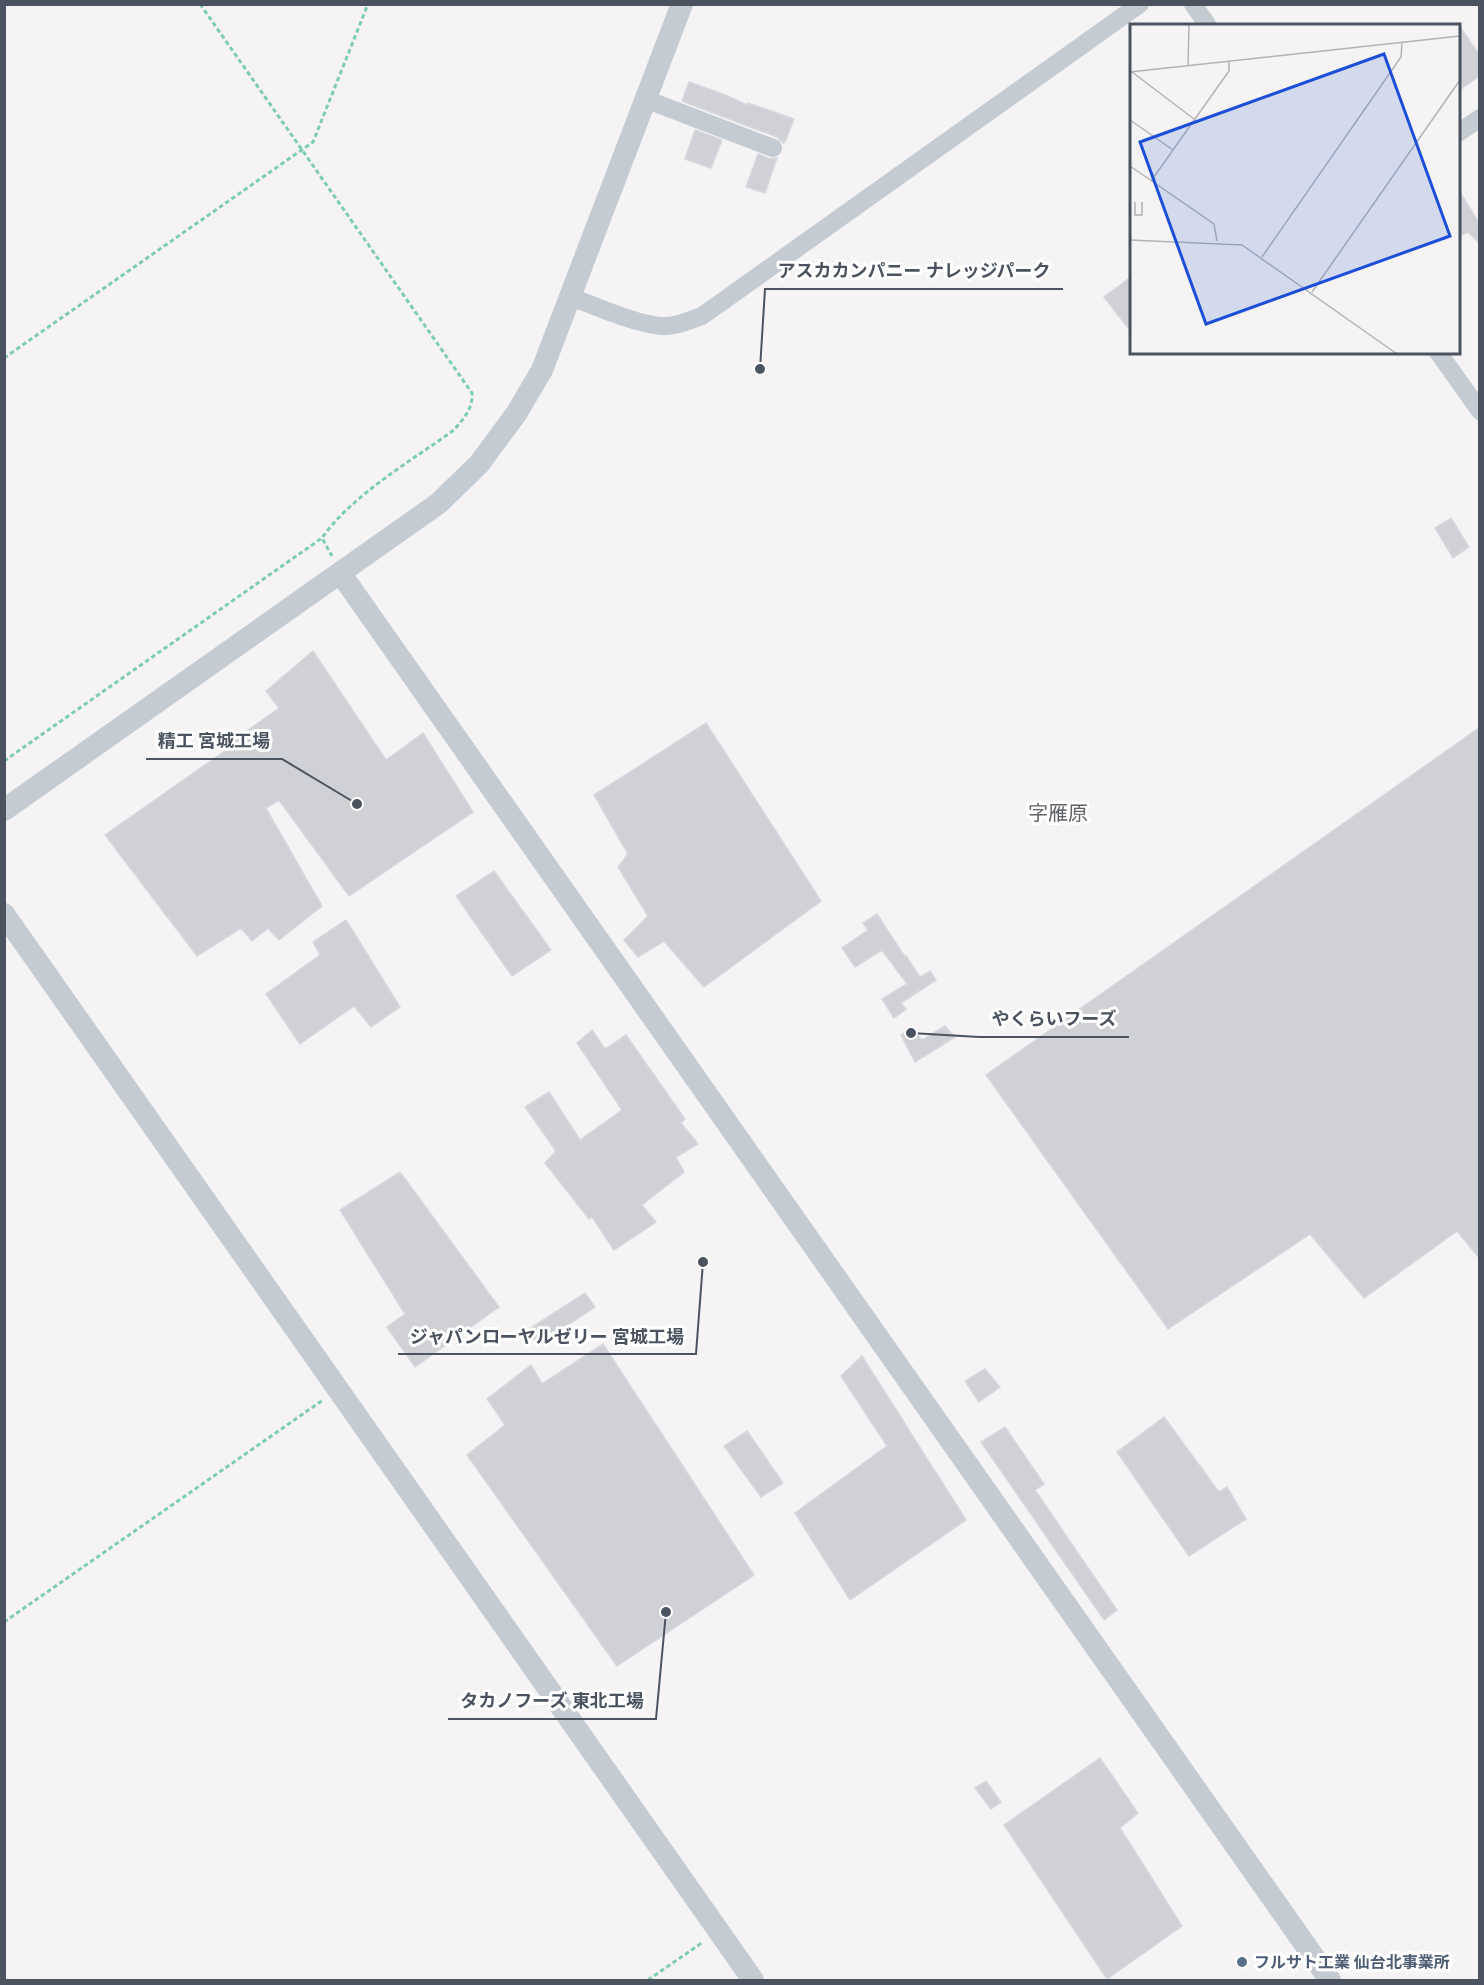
<svg xmlns="http://www.w3.org/2000/svg" width="1484" height="1985" viewBox="0 0 1484 1985" font-family="'Fira Sans','Noto Sans JP',sans-serif">
<style>
.building{fill:#d0d1d7;stroke:#d7d8de;stroke-width:1.5}
.lines{fill:none;stroke-linecap:round;stroke-linejoin:round}
.path{stroke:#7dcdb0;stroke-width:3;stroke-dasharray:4.5 3;stroke-linecap:butt}
.minor{stroke:#c4cbd3;stroke-width:18}
.tertiary{stroke:#c4cbd3;stroke-width:22}
.service-dot{fill:#5c6f8a;stroke:#fff;stroke-width:2}
.labels{text-anchor:middle;dominant-baseline:central;stroke-width:6;stroke-linejoin:round;paint-order:stroke}
.service-label{font-size:16px;font-weight:bold;fill:#4e5e75;stroke:#fff;text-anchor:start}
.quarter-label{font-size:20px;fill:#5f6267;stroke:#fff}
.inset-road{fill:none;stroke:#b1b3b8;stroke-width:1.5}
.view{fill:#1d4ed8;fill-opacity:0.15;stroke:#1d4ed8;stroke-width:3}
.inset-edge{fill:none;stroke:#4b5360;stroke-width:3}
.leader{fill:none;stroke:#4b5360;stroke-width:2}
.callout-dot{fill:#4b5360;stroke:#fff;stroke-width:2}
.callout-label{font-size:18px;text-anchor:middle;font-weight:bold;fill:#4b5360;stroke:#fff;stroke-width:6;stroke-linejoin:round;paint-order:stroke}
</style>
<rect width="100%" height="100%" fill="#f5f3f3"/>
<path class="building" d="M 1458,24 L 1479,54 L 1479,76 L 1458,91 Z
M 689,82 L 723,94 L 747,105 L 748,103 L 794,119 L 785,142 L 783,141 L 783,143 L 777,137 L 682,101 Z
M 695,130 L 722,140 L 711,168 L 685,159 Z
M 758,154 L 770,159 L 777,158 L 765,193 L 746,187 Z
M 1458,189 L 1479,223 L 1479,243 L 1468,232 L 1458,237 Z
M 1131,277 L 1131,332 L 1104,297 Z
M 1451,518 L 1469,547 L 1453,558 L 1435,528 Z
M 313,651 L 386,760 L 423,733 L 473,812 L 349,896 L 279,800 L 266,808 L 322,906 L 279,940 L 268,928 L 252,941 L 241,928 L 197,956 L 105,835 L 232,746 L 230,743 L 279,708 L 266,691 Z
M 706,723 L 821,901 L 704,987 L 664,941 L 638,957 L 624,940 L 648,916 L 618,867 L 628,854 L 594,795 Z
M 1479,728 L 1479,1258 L 1457,1231 L 1364,1298 L 1310,1234 L 1168,1329 L 986,1075 Z
M 494,871 L 551,950 L 512,976 L 456,896 Z
M 877,914 L 905,957 L 906,956 L 920,977 L 930,971 L 936,980 L 901,1003 L 906,1009 L 894,1018 L 882,999 L 907,984 L 882,950 L 855,967 L 842,948 L 868,930 L 863,923 Z
M 346,920 L 400,1007 L 371,1027 L 354,1006 L 300,1044 L 266,994 L 320,955 L 313,942 Z
M 945,1026 L 955,1037 L 915,1062 L 901,1035 L 912,1028 L 922,1040 Z
M 592,1030 L 605,1049 L 626,1035 L 685,1119 L 681,1123 L 698,1144 L 676,1157 L 684,1172 L 642,1205 L 656,1222 L 614,1250 L 592,1217 L 589,1219 L 545,1163 L 556,1151 L 525,1107 L 549,1092 L 580,1140 L 622,1110 L 577,1043 Z
M 400,1172 L 499,1307 L 415,1367 L 387,1327 L 405,1314 L 340,1210 Z
M 585,1293 L 595,1307 L 538,1345 L 526,1331 Z
M 603,1344 L 754,1575 L 617,1666 L 467,1455 L 505,1425 L 487,1399 L 531,1365 L 542,1384 Z
M 862,1356 L 966,1520 L 850,1600 L 795,1513 L 887,1446 L 841,1376 Z
M 985,1369 L 1000,1387 L 979,1402 L 965,1381 Z
M 1164,1417 L 1219,1492 L 1227,1487 L 1246,1519 L 1189,1556 L 1117,1452 Z
M 1005,1427 L 1044,1484 L 1035,1490 L 1117,1610 L 1104,1620 L 981,1442 Z
M 747,1431 L 783,1483 L 761,1497 L 724,1446 Z
M 1100,1758 L 1138,1813 L 1120,1828 L 1182,1926 L 1107,1979 L 1004,1825 Z
M 986,1781 L 1001,1802 L 991,1809 L 975,1788 Z"/>
<g class="lines">
<path class="path" d="M 200,4 L 472,393 C 473,409 464,418 454,430 C 411,461 352,495 322,538 L 332,556
M 4,358 L 313,142 L 368,4
M 4,761 L 322,538
M 4,1622 L 323,1400
M 648,1980 L 703,1942"/>
<path class="minor" d="M 1193,4 L 1208,26
M 645,99 L 773,148
M 1458,133 L 1480,118
M 571,297 C 595,306 642,327 666,326 C 678,326 690,320 702,316 L 1140,4
M 1438,352 L 1480,411"/>
<path class="tertiary" d="M 341,574 L 1330,1980
M 4,810 L 439,503 L 479,464 L 516,414 L 542,370 L 682,4
M 4,914 L 753,1980"/>
</g>
<circle class="service-dot" cx="1242" cy="1962" r="6"/>
<g class="labels">
<g class="service-label">
<text x="1254" y="1962">フルサト工業 仙台北事業所</text>
</g>
<g class="quarter-label">
<text x="1058" y="813">字雁原</text>
</g>
</g>
<g transform="translate(1130 24)">
<rect width="330" height="330" fill="#f5f3f3"/>
<path class="inset-road" d="M 58,42 L 59,0M 0,48 L 330,12M 2,48 L 64,95M 0,96 L 43,126M 0,142 L 84,200 L 87,217M 21,157 L 99,47 L 99,38M 5,178 L 5,191 L 12,191 L 12,178M 0,216 L 112,221 L 267,330M 132,233 L 271,33 L 272,19M 182,268 L 330,56"/>
<path class="view" d="M 254,30 L 320,212 L 76,300 L 10,118 Z"/>
<rect width="330" height="330" class="inset-edge"/>
</g>
<path class="leader" d="M760 369L765 289H1063M357 804L282 759H146M911 1033L979 1037H1129M703 1262L696 1354H398M666 1612L656 1719H448"/>
<g class="callout-dot">
<circle cx="760" cy="369" r="6"/>
<circle cx="357" cy="804" r="6"/>
<circle cx="911" cy="1033" r="6"/>
<circle cx="703" cy="1262" r="6"/>
<circle cx="666" cy="1612" r="6"/>
</g>
<g class="callout-label">
<text x="914" y="277">アスカカンパニー ナレッジパーク</text>
<text x="214" y="747">精工 宮城工場</text>
<text x="1054" y="1025">やくらいフーズ</text>
<text x="547" y="1343">ジャパンローヤルゼリー 宮城工場</text>
<text x="552" y="1707">タカノフーズ 東北工場</text>
</g>
<rect width="1484" height="1985" fill="none" stroke="#4b5360" stroke-width="12"/>
</svg>
